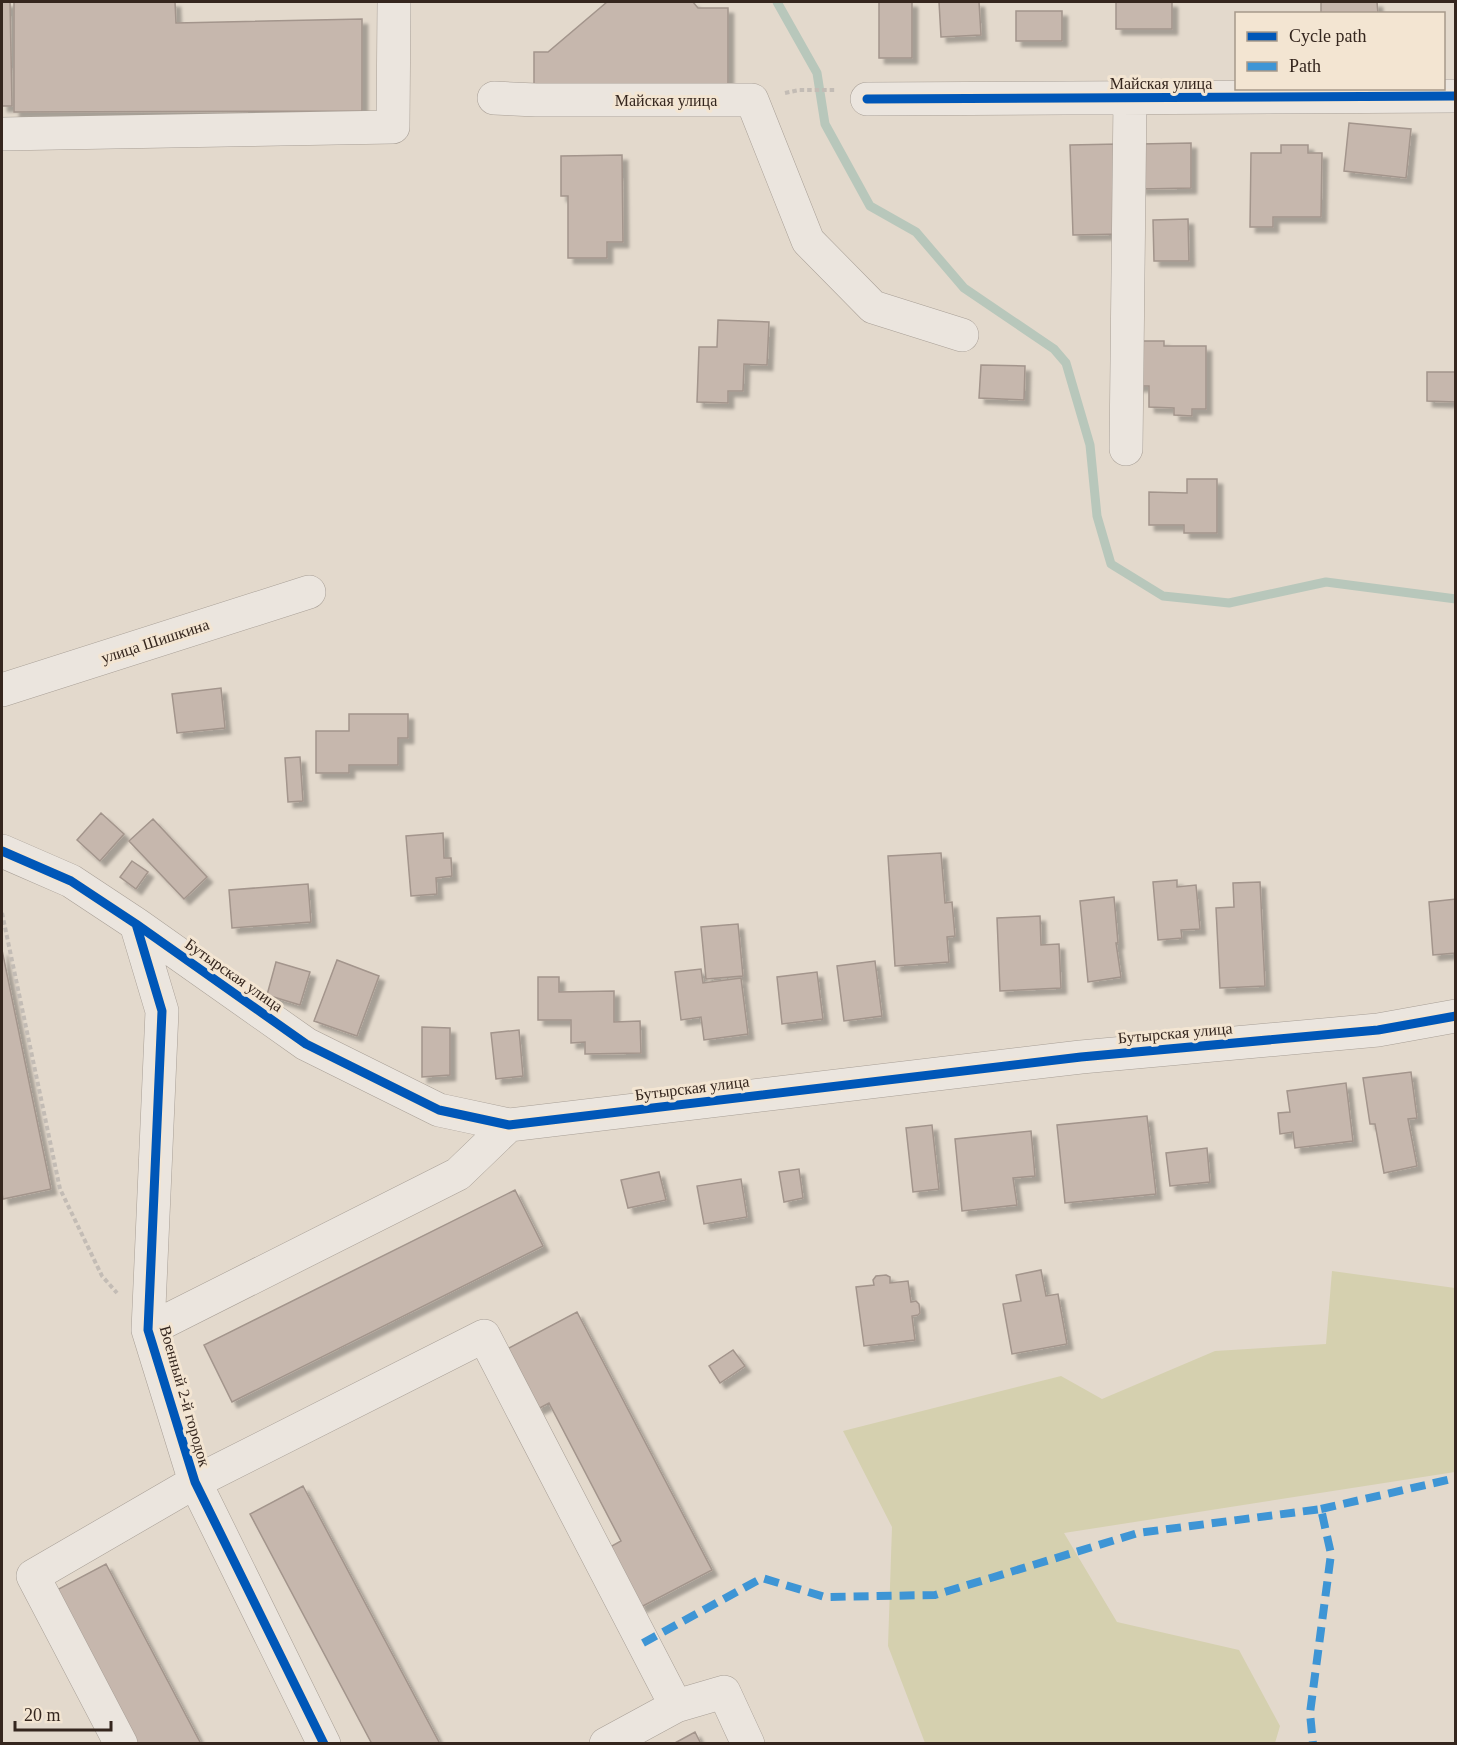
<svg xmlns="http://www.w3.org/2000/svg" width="1457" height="1745" viewBox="0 0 1457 1745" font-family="Georgia,serif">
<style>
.green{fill:#d5d0af}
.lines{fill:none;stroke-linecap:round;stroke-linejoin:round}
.stream{stroke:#b8c7bb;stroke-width:9}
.building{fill:#c6b7ad;stroke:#a3958c;stroke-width:1.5;filter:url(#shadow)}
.minor-casing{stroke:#a89f96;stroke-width:34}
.path{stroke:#c3bcb5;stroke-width:4;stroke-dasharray:4.5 3;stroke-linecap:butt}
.minor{stroke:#ebe5de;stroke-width:33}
.quiet{stroke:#3e95d5;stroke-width:8;stroke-dasharray:15 8;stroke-linecap:butt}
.cycleway-casing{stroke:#f3e5d2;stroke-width:13}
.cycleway{stroke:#0057b8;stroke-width:9}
.labels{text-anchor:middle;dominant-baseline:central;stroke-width:6;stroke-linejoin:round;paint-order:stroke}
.street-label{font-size:16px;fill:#35261e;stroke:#f3e5d2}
</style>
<defs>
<filter id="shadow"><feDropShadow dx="5.5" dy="5.5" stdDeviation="1.5" flood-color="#0004"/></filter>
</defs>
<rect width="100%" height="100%" fill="#e3d9cc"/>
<path class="green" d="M 1332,1271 L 1455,1288 L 1455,1472 L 1064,1533 L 1117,1622 L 1239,1650 L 1280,1726 L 1275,1743 L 925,1743 L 888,1646 L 892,1527 L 843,1431 L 1061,1376 L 1102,1399 L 1215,1351 L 1326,1344 Z"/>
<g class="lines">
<path class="stream" d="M 777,2 L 817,73 L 825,124 L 870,206 L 916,232 L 964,288 L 1054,349 L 1066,363 L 1090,445 L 1097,516 L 1111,564 L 1163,596 L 1192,599 L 1229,603 L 1326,582 L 1456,599"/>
</g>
<path class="building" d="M 2,2 L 10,2 L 12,106 L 2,106 Z
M 14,2 L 175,2 L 176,23 L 362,19 L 362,111 L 14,112 Z
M 607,2 L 693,2 L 698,8 L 728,8 L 728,96 L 534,96 L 534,52 L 548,52 Z
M 879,2 L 912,2 L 912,58 L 879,58 Z
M 939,2 L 979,2 L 981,35 L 941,37 Z
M 1116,2 L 1172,2 L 1172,29 L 1116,29 Z
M 1321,2 L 1377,2 L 1378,14 L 1321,14 Z
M 1016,11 L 1062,11 L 1062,41 L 1016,41 Z
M 1349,123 L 1411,129 L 1406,178 L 1344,171 Z
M 1191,143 L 1191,188 L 1140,189 L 1140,144 Z
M 1119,144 L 1122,234 L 1073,235 L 1070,145 Z
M 1281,145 L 1308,145 L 1308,153 L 1322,153 L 1321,217 L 1273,217 L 1273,227 L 1250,227 L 1251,153 L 1281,153 Z
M 622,155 L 623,242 L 607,242 L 607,258 L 568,258 L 568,196 L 561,196 L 561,156 Z
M 1188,219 L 1189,261 L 1154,261 L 1153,220 Z
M 718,320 L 769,322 L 767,365 L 744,364 L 743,391 L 728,391 L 728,403 L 697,402 L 699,347 L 717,347 Z
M 1137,341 L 1164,341 L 1164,346 L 1206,346 L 1206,409 L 1192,409 L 1192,416 L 1174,415 L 1174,408 L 1149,407 L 1149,386 L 1136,386 Z
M 981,365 L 1025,366 L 1024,400 L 979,398 Z
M 1427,372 L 1456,372 L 1456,402 L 1427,401 Z
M 1187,479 L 1217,479 L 1217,533 L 1184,533 L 1184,525 L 1149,525 L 1149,492 L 1187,493 Z
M 221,688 L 225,728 L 177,733 L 172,694 Z
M 349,714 L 408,714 L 408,738 L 398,738 L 398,765 L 349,765 L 349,773 L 316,773 L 316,731 L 349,731 Z
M 300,757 L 303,801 L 288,802 L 285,758 Z
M 101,813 L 124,834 L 100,861 L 77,840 Z
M 153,819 L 207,877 L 184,899 L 129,841 Z
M 443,833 L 444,858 L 451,858 L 452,876 L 436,878 L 437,894 L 411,896 L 406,836 Z
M 941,853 L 945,903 L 952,902 L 955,936 L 947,937 L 949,962 L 895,966 L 888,856 Z
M 132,861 L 148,872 L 136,889 L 120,877 Z
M 1177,880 L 1177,887 L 1196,885 L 1200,929 L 1181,930 L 1182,938 L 1158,940 L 1153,882 Z
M 1260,882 L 1265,986 L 1220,988 L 1216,908 L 1234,907 L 1233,883 Z
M 308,884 L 311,922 L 232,928 L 229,890 Z
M 1114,897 L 1118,943 L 1116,943 L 1121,977 L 1088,982 L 1080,901 Z
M 1456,899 L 1456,953 L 1433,955 L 1429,902 Z
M 1040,916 L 1041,945 L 1059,944 L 1061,988 L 1000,991 L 997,918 Z
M 738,924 L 743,976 L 706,979 L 701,927 Z
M 2,950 L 51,1189 L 3,1199 L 2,1193 Z
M 337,960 L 379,976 L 357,1036 L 314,1021 Z
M 875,961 L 882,1016 L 844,1021 L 837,966 Z
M 276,962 L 310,972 L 300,1005 L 267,995 Z
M 701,969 L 703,983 L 741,978 L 748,1034 L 704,1040 L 701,1017 L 681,1020 L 675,972 Z
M 817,972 L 823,1019 L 782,1024 L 777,977 Z
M 538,977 L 559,977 L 559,992 L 614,991 L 614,1022 L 640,1021 L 641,1053 L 585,1054 L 585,1042 L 571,1043 L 571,1020 L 538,1020 Z
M 422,1027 L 450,1028 L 450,1075 L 422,1077 Z
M 519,1030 L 523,1076 L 496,1079 L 491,1033 Z
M 1411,1072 L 1417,1118 L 1408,1119 L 1417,1166 L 1384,1173 L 1375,1124 L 1370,1124 L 1363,1078 Z
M 1346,1083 L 1353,1141 L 1295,1148 L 1293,1132 L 1280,1134 L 1278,1113 L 1290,1112 L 1287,1091 Z
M 1147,1116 L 1156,1194 L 1065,1203 L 1057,1125 Z
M 932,1125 L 939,1189 L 913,1192 L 906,1128 Z
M 1031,1131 L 1035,1176 L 1013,1178 L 1017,1205 L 962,1211 L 955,1139 Z
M 1207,1148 L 1210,1182 L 1170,1186 L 1166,1153 Z
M 799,1169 L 803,1198 L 784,1202 L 779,1172 Z
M 659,1172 L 666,1200 L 628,1208 L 621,1180 Z
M 741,1179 L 747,1217 L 704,1224 L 697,1186 Z
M 515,1190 L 543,1246 L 232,1402 L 204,1345 Z
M 1041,1270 L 1046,1296 L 1058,1294 L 1067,1344 L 1012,1354 L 1003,1304 L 1021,1301 L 1016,1275 Z
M 886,1275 L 890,1277 L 890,1283 L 908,1281 L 911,1302 L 916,1301 L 919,1304 L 920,1313 L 918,1315 L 912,1316 L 915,1340 L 864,1346 L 856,1287 L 874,1285 L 873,1280 L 876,1276 Z
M 577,1312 L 712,1570 L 641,1607 L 610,1547 L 621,1541 L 549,1403 L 538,1409 L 507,1349 Z
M 733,1350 L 745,1366 L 720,1383 L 709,1366 Z
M 303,1486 L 440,1744 L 372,1744 L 250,1514 Z
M 106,1564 L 201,1744 L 134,1744 L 53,1592 Z
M 695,1732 L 701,1744 L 673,1744 Z"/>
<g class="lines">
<g class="minor-casing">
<path id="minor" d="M 494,98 L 536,100 L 752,100 L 808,241 L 873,307 L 962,335
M 867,99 L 1456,96
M 2,134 L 393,127 L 394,2
M 1126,449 L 1130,98
M 2,690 L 309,592
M 2,851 L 71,881 L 136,924 L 306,1044 L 439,1110 L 509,1125 L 1081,1057 L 1378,1030 L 1456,1016
M 136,924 L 162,1011 L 148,1330 L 195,1482 L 324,1744
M 148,1330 L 458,1174 L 509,1125
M 121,1744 L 33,1576 L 195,1482 L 484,1336 L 676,1706 L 724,1692 L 748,1744
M 606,1744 L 676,1706"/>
</g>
<path class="path" d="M 785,93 L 799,90 L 837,90
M 2,913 L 60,1189 L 102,1276 L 117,1293"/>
<use href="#minor" class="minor"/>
<path class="quiet" d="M 1321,1509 L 1456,1478
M 643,1643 L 762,1578 L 825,1597 L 935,1595 L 1138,1533 L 1321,1509 L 1331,1554 L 1310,1713 L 1313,1744"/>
<g class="cycleway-casing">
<path id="cycleway" d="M 867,99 L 1456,96
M 2,851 L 71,881 L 136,924 L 306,1044 L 439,1110 L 509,1125 L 1081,1057 L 1378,1030 L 1456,1016
M 136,924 L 162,1011 L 148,1330 L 195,1482 L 324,1744"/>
</g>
<use href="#cycleway" class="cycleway"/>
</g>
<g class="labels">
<g class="street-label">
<text x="1161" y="83">Майская улица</text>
<text x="666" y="100">Майская улица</text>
<text transform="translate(155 641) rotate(-18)">улица Шишкина</text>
<text transform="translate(234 975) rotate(35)">Бутырская улица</text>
<text transform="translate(1175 1033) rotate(-5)">Бутырская улица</text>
<text transform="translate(692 1088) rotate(-7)">Бутырская улица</text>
<text transform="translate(185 1396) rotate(74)">Военный 2-й городок</text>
</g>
</g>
<rect width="1457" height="1745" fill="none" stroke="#35261e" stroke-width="6"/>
<rect x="1235" y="12" width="210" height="78" fill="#f3e5d2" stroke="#a7998a" stroke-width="1.5"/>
<rect x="1247" y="32" width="30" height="9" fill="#0057b8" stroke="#a7998a" stroke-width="1.5"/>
<text x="1289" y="42" font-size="18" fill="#35261e">Cycle path</text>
<rect x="1247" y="62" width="30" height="9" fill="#3e95d5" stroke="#a7998a" stroke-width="1.5"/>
<text x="1289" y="72" font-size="18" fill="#35261e">Path</text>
<path d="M15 1721v9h96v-9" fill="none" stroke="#35261e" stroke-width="3"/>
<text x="24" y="1721" font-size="18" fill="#35261e" stroke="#f3e5d2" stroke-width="4.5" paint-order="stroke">20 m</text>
</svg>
